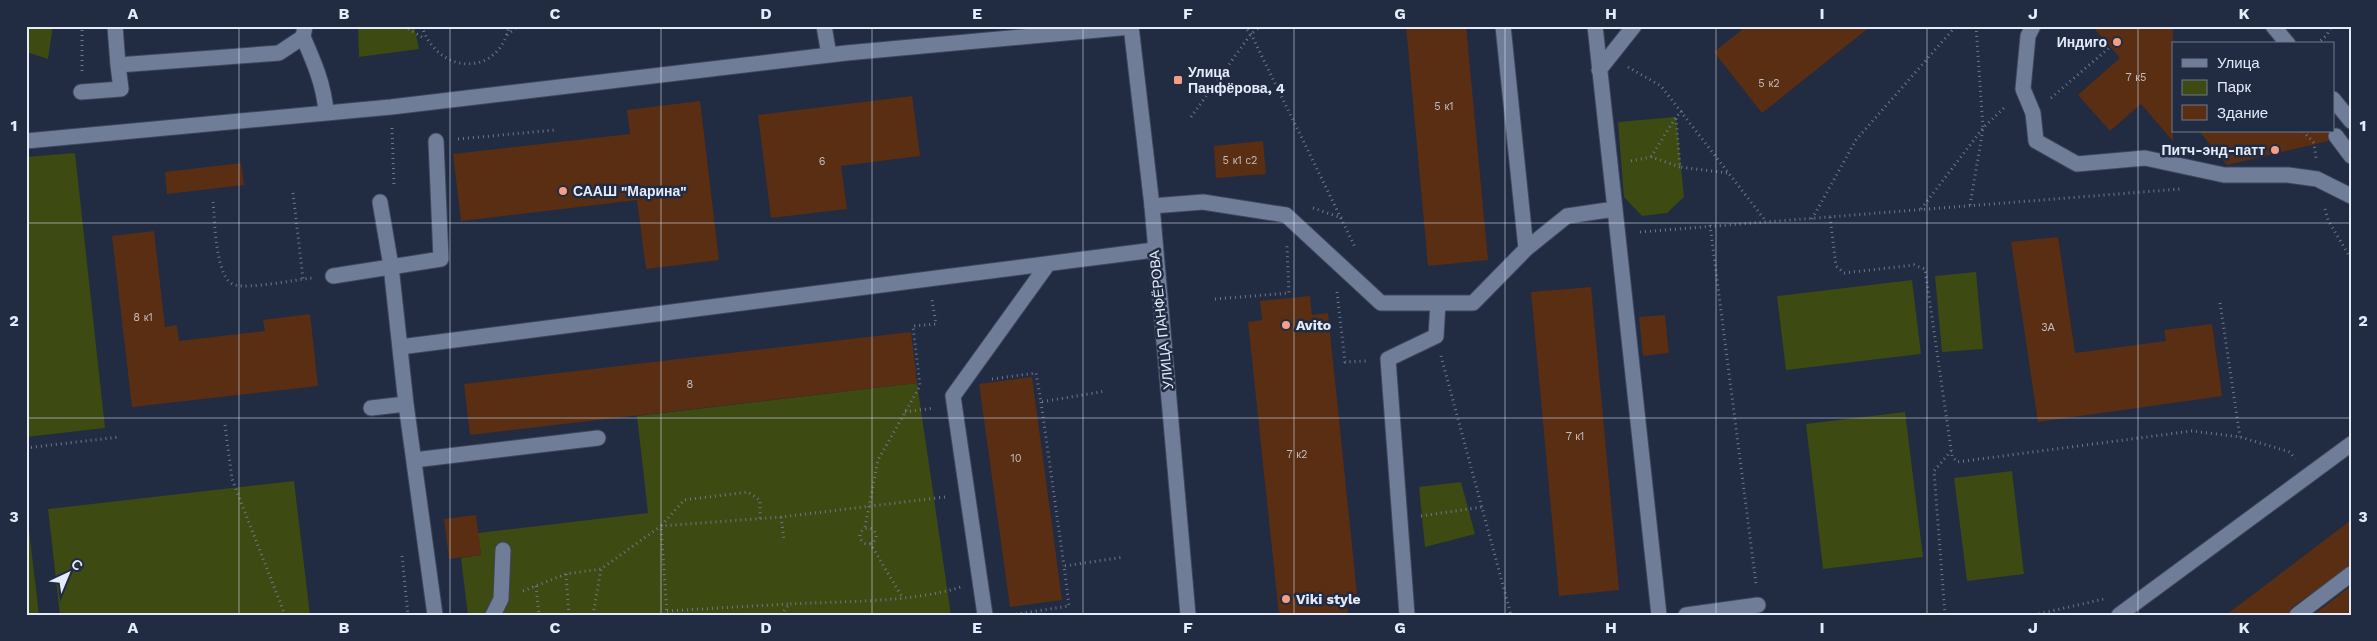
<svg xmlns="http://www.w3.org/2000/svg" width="2377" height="641" viewBox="0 0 2377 641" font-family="'Work Sans',sans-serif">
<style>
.green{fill:#3d4a12}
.building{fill:#5a2e12}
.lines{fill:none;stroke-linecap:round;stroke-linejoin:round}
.lane-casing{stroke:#3e475b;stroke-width:17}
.secondary-casing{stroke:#3e475b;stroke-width:17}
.path{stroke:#6f778c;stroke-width:3;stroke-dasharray:1 4;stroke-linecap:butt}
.lane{stroke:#707d99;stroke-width:15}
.secondary{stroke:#707d99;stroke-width:15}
.grid{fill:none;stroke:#e4ebfb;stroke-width:1;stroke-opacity:0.55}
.poi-dot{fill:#f49e88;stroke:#212b42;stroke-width:2}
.labels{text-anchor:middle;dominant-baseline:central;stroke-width:5;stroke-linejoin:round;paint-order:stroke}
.number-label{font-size:11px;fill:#c2bcc1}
.poi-label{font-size:14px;font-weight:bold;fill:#e4ebfb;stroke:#212b42;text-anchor:start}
.street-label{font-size:14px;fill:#e4ebfb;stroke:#212b42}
.neatline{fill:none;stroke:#e4ebfb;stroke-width:2}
.grid-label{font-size:16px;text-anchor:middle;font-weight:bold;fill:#e4ebfb}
</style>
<rect width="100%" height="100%" fill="#212b42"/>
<path class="green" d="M 26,26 L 53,26 L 48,59 L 26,52 Z
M 358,26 L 414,26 L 419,49 L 359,57 Z
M 1676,117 L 1684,197 L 1667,213 L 1642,216 L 1624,197 L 1618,122 Z
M 75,153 L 105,428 L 26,437 L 26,157 Z
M 1976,272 L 1983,349 L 1942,352 L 1935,276 Z
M 1912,280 L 1921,354 L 1786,370 L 1777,296 Z
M 917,383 L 951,615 L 468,615 L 461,558 L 481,555 L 478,533 L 648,513 L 637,416 Z
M 1905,412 L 1923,557 L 1823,569 L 1806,424 Z
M 2012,471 L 2024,574 L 1967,581 L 1954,478 Z
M 294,481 L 310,615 L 60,615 L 48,509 Z
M 1461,482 L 1475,534 L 1425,547 L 1419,487 Z
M 26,513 L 27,513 L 39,615 L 26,615 Z"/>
<path class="building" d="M 1406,26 L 1466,26 L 1488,260 L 1428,266 Z
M 1747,26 L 1871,26 L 1762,113 L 1714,52 Z
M 2092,26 L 2173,26 L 2173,141 L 2141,104 L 2110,131 L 2078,95 L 2120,58 Z
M 912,96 L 920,156 L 841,166 L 847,209 L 771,218 L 758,115 Z
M 700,101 L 719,260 L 646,269 L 637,200 L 461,221 L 453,154 L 630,134 L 627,110 Z
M 2199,131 L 2328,131 L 2328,141 L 2227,165 Z
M 1263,141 L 1266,174 L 1216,178 L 1214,146 Z
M 241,163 L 244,185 L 167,194 L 165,172 Z
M 154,231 L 165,327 L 177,325 L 179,341 L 265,331 L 263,320 L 310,314 L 318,386 L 132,407 L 112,236 Z
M 2058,237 L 2075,353 L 2166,341 L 2164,330 L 2212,324 L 2222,396 L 2038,422 L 2011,242 Z
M 1591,287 L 1619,590 L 1559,596 L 1531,292 Z
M 1310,296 L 1312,315 L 1328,313 L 1357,594 L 1346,595 L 1348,615 L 1279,615 L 1248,322 L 1262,320 L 1260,301 Z
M 1665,315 L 1669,353 L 1643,356 L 1639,317 Z
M 911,332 L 917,383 L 470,435 L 464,384 Z
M 1032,377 L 1062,600 L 1010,607 L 979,384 Z
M 476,515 L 481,555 L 449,559 L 444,519 Z
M 2351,520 L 2351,565 L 2291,608 L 2288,615 L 2226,615 Z
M 2351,586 L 2351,615 L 2313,615 Z"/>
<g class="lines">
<g class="lane-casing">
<path id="lane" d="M 115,26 L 118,65
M 824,26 L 829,55
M 1503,26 L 1526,249
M 2033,26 L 2028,36 L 2023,89 L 2033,113 L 2036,141 L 2077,164 L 2145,158 L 2224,175 L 2288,175 L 2317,179 L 2351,196
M 2273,26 L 2288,44
M 303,37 C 314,62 324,85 326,112
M 1599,70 L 1634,26
M 81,92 L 121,89 L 118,65 L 279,53 L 303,37 L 305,26
M 2333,99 L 2351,121
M 2336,136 L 2351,156
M 26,141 L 391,107 L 846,53 L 1131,27
M 380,202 L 391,266 L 406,404 L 435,615
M 1152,206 L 1203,202 L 1286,215 L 1381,303 L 1473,303 L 1526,249 L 1567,216 L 1615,209 L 1595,26
M 1615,209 L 1659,615
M 333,276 L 441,259 L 436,141
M 400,347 L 1154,250
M 371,408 L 406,404
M 414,460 L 598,438
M 493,615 L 501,599 L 503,550
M 985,615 L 953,396 L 1048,264
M 1407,615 L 1388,359 L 1436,336 L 1438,303
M 1686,615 L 1758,605
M 2119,615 L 2351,444
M 2297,615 L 2351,574"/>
</g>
<g class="secondary-casing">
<path id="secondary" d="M 1131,26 L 1152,206 L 1188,615"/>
</g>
<path class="path" d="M 404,26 L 425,39
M 422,26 C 437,75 499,78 509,26
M 1244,26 L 1251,34 L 1356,249
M 1976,26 L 1983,128 L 2006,106
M 507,35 L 518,26
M 2317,44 L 2327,35 L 2331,26
M 1628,67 L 1661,86 L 1765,220
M 82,71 L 82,26
M 2051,98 L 2110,47
M 1682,111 L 1676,117 L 1680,167 L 1728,173
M 1191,117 L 1251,34 L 1261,26
M 392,128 L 394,187
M 2303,131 L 2314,143 L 2316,158
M 458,139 L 555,130
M 1651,157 L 1676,117
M 1631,161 L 1651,157 L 1680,167
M 293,193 L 303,279
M 213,202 C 215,220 215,280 235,285 C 250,289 294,280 312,278
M 1970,205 L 1983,129
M 1313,208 L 1342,218
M 1921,209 L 1983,128
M 2325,209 L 2328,220 L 2351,259
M 1830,217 L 1836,266 L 1844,273 L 1914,265 L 1925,269 L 1952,456 L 1957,462 L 2192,431 L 2240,437 L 2290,452 L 2295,459
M 1812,219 L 1856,140 L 1956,26
M 1710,225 L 1756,584
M 1640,232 L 2180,189
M 1337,292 L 1345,362 L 1366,361
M 1215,299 L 1289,293 L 1287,246
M 2220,303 L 2240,437
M 1441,356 L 1511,615
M 992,379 L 1036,373 L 1041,402 L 1106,391
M 1041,402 L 1064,566
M 905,412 L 934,408
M 225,425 L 232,479 L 285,615
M 26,448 L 119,437
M 1421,516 L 1482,507
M 781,517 L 784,539
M 865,527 L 878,460 L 920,386 L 913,326 L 936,324 L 932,300
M860 536a8 8 0 1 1 16 0a8 8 0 1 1-16 0Z
M 870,543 L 902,597
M 402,556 L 408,615
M 566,574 L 569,615
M 536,586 L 539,615
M 523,591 L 566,574 L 601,569 L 661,526 L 781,517 L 945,497
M 667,611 L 788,604
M 593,615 L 601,569
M 667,615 L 661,526 L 684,500 L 748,492 L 760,500 L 760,519
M 781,615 L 789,604 C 842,601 910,603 961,587
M 1011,615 L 1069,606 L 1064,566 L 1124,557
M 1945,615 L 1934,471 L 1951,451
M 2034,615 L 2104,599"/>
<use href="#lane" class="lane"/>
<use href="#secondary" class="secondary"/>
</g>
<path class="grid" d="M 239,26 L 239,615M 450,26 L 450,615M 661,26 L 661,615M 872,26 L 872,615M 1083,26 L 1083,615M 1294,26 L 1294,615M 1505,26 L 1505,615M 1716,26 L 1716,615M 1927,26 L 1927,615M 2138,26 L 2138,615M 26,223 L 2351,223M 26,418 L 2351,418"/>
<g class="poi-dot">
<circle cx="2117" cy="42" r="5"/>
<rect x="1173" y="75" width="10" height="10" rx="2.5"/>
<circle cx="2275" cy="150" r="5"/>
<circle cx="563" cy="191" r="5"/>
<circle cx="1286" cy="325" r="5"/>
<circle cx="1286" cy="599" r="5"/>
</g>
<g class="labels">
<g class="number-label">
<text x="2136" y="77">7 к5</text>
<text x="1769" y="83">5 к2</text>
<text x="1444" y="106">5 к1</text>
<text x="1240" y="160">5 к1 с2</text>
<text x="822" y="161">6</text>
<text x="143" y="317">8 к1</text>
<text x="2048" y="327">3А</text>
<text x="690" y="384">8</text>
<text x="1575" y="436">7 к1</text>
<text x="1297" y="454">7 к2</text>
<text x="1016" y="458">10</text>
</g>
<g class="poi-label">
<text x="2107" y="42" text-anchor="end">Индиго</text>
<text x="1188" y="72">Улица<tspan x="1188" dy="16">Панфёрова, 4</tspan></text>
<text x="2265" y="150" text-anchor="end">Питч-энд-патт</text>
<text x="573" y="191">СААШ "Марина"</text>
<text x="1296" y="325">Avito</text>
<text x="1296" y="599">Viki style</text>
</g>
<g class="street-label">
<text transform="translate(1161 320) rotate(-96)">УЛИЦА ПАНФЁРОВА</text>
</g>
</g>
<rect width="2377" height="641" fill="none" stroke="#212b42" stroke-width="55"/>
<rect x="2172" y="42" width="162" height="90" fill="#212b42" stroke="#6f788c"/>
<rect x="2182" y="59" width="25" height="8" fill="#707d99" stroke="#6f788c"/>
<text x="2217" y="68" font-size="15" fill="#e4ebfb">Улица</text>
<rect x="2182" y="80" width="25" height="15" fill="#3d4a12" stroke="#6f788c"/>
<text x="2217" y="92" font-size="15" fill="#e4ebfb">Парк</text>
<rect x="2182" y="105" width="25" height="15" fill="#5a2e12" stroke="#6f788c"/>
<text x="2217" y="118" font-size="15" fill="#e4ebfb">Здание</text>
<g transform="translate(68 574) rotate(44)" stroke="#212b42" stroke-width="4" paint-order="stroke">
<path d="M0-4L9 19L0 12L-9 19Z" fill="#e4ebfb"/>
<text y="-8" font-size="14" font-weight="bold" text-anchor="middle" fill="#e4ebfb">С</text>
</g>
<rect x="28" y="28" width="2322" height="586" class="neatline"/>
<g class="grid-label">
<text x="133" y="19">A</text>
<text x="344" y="19">B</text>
<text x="555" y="19">C</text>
<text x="766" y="19">D</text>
<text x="977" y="19">E</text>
<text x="1188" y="19">F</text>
<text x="1400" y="19">G</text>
<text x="1611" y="19">H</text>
<text x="1822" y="19">I</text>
<text x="2033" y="19">J</text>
<text x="2244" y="19">K</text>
<text x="14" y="131">1</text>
<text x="2363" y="131">1</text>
<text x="14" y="326">2</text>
<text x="2363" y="326">2</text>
<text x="14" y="522">3</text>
<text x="2363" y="522">3</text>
<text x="133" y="633">A</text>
<text x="344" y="633">B</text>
<text x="555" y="633">C</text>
<text x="766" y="633">D</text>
<text x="977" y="633">E</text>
<text x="1188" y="633">F</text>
<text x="1400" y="633">G</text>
<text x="1611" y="633">H</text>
<text x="1822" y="633">I</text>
<text x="2033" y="633">J</text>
<text x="2244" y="633">K</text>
</g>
</svg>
